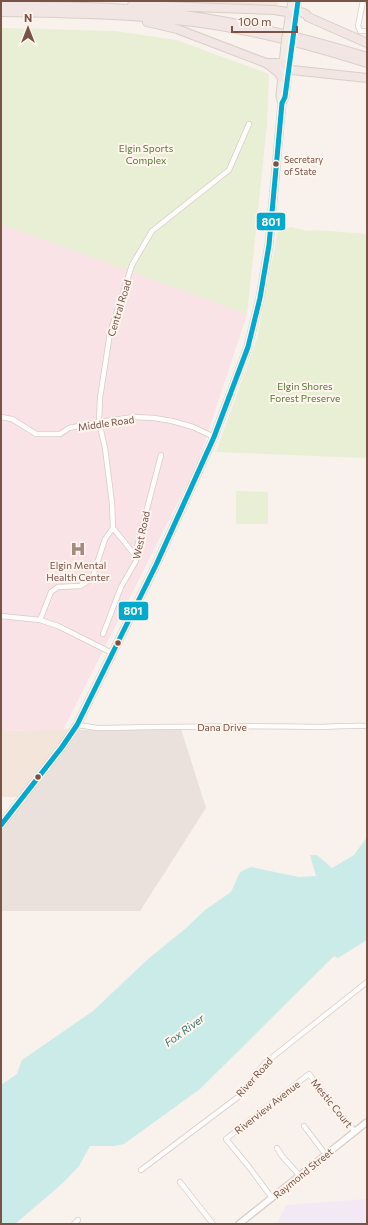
<svg xmlns="http://www.w3.org/2000/svg" width="368" height="1225" viewBox="0 0 368 1225" font-family="Commissioner,sans-serif">
<style>
.residential{fill:#f4e5db}
.industrial{fill:#ebe1dc}
.education{fill:#f2e9f4}
.medical{fill:#fae3e6}
.green{fill:#e8efd5}
.water{fill:#cbebe9}
.lines{fill:none;stroke-linecap:round;stroke-linejoin:round}
.minor-casing{stroke:#d7ccc8;stroke-width:6}
.tertiary-casing{stroke:#d7ccc8;stroke-width:8}
.primary-casing{stroke:#dacec9;stroke-width:9}
.motorway-casing{stroke:#dacec9;stroke-width:10}
.minor{stroke:#fefdfc;stroke-width:4.5}
.tertiary{stroke:#fefdfc;stroke-width:5.5}
.primary{stroke:#f3ece5;stroke-width:7}
.motorway{stroke:#f2e6e4;stroke-width:8}
.primary-bridge-casing{stroke:#dacec9;stroke-width:9;stroke-linecap:butt}
.primary-bridge{stroke:#f3ece5;stroke-width:7}
.bus-1-casing{stroke:#fff5ed;stroke-width:8}
.bus-1{stroke:#00a9ce;stroke-width:5}
.bus-dot{fill:#795248;stroke:#fff5ed;stroke-width:1.5}
.labels{text-anchor:middle;dominant-baseline:central;stroke-width:4;stroke-linejoin:round;paint-order:stroke}
.bus-label{font-size:9px;fill:#795248;stroke:#fff5ed;text-anchor:start}
.park-label{font-size:10px;fill:#587a3c;stroke:#fff5ed}
.street-label{font-size:10px;fill:#795248;stroke:#fff5ed}
.poi-label{font-size:10px;fill:#795248;stroke:#fff5ed}
.water-label{font-size:11px;font-style:italic;fill:#387878;stroke:#fff5ed}
.line-badge{stroke:#fff5ed;stroke-width:1.5}
.badge-label{font-size:11px;text-anchor:middle;font-weight:bold;fill:#fff}
</style>
<rect width="100%" height="100%" fill="#f8f1ec"/>
<path class="residential" d="M 133,1 L 279,1 L 277,5 Z
M 73,729 L 21,797 L 1,797 L 1,731 Z"/>
<path class="industrial" d="M 181,729 L 206,808 L 140,911 L 1,911 L 1,825 L 76,730 Z"/>
<path class="education" d="M 367,1199 L 367,1224 L 277,1224 L 286,1205 Z"/>
<path class="medical" d="M 1,219 L 247,314 L 198,462 L 63,730 L 1,731 Z"/>
<path class="green" d="M 1,28 L 115,31 L 176,40 L 269,74 L 267,125 L 247,314 L 1,224 Z
M 291,227 L 306,231 L 316,230 L 367,234 L 367,458 L 216,452 L 257,339 L 278,230 Z
M 236,491 L 268,492 L 268,524 L 236,524 Z"/>
<path class="water" d="M 367,837 L 367,940 L 338,958 L 334,956 L 200,1089 L 124,1144 L 114,1146 L 90,1146 L 79,1166 L 63,1183 L 15,1224 L 1,1224 L 1,1085 L 17,1074 L 22,1060 L 93,1011 L 148,959 L 185,929 L 205,910 L 231,892 L 240,872 L 251,867 L 299,877 L 316,876 L 310,855 L 317,855 L 332,868 L 354,855 Z"/>
<g class="lines">
<g class="minor-casing">
<path id="minor" d="M 363,1 L 358,26 L 360,31 L 367,31
M 1,417 L 12,419 L 36,434 L 60,434 L 69,428 L 99,422 L 134,417 L 154,418 L 172,421 L 193,427 L 214,437
M 135,555 L 113,528 L 112,503 L 105,448 L 99,422 L 100,398 L 110,333 L 132,265 L 152,231 L 229,170 L 249,124
M 1,616 L 40,620 L 58,626 L 112,653
M 40,620 L 51,592 L 58,587 L 80,586 L 92,579 L 105,539 L 113,528
M 103,634 L 121,587 L 136,561 L 135,555 L 161,455
M 77,725 L 98,728 C 171,727 245,725 318,727 C 335,727 351,725 367,726
M 304,1126 L 326,1155
M 277,1148 L 282,1156 L 300,1176
M 141,1170 L 238,1097 L 265,1063 L 367,982
M 180,1182 L 213,1224
M 272,1198 L 249,1167 L 226,1139 L 309,1074 L 355,1132
M 74,1224 L 78,1220"/>
</g>
<g class="tertiary-casing">
<path id="tertiary" d="M 239,1224 L 367,1122"/>
</g>
<g class="primary-casing">
<path id="primary" d="M 287,31 L 292,1
M 293,31 L 298,1
M 282,103 L 285,97 L 291,46
M 1,825 L 62,747 L 77,725 L 156,565 L 214,437 L 248,347 L 260,298 L 269,245 L 282,103 L 280,96 L 285,44"/>
</g>
<g class="motorway-casing">
<path id="motorway" d="M 1,5 C 52,7 103,6 153,11 C 226,19 297,35 367,57
M 132,5 L 274,10 L 287,12 L 294,22
M 1,12 C 65,13 129,14 193,22 C 252,29 310,45 367,63
M 296,12 C 301,12 305,12 308,17 L 367,43
M 147,22 L 177,29 L 266,63 L 278,72 L 282,78
M 267,63 L 283,63 L 292,70 L 367,78"/>
</g>
<use href="#minor" class="minor"/>
<use href="#tertiary" class="tertiary"/>
<use href="#primary" class="primary"/>
<use href="#motorway" class="motorway"/>
<g class="primary-bridge-casing">
<path id="primary-bridge" d="M 285,44 L 287,31
M 291,46 L 293,31"/>
</g>
<use href="#primary-bridge" class="primary-bridge"/>
<g class="bus-1-casing">
<path id="bus-1" d="M 1,825 L 62,747 L 77,725 L 156,565 L 214,437 L 248,347 L 260,298 L 269,245 L 282,103 L 285,97 L 298,1"/>
</g>
<use href="#bus-1" class="bus-1"/>
</g>
<defs>
<g id="hospital-bare" transform="scale(1.2)"><path d="M-5-5h3v3.5h4V-5h3V5h-3V1.5h-4V5h-3Z" fill="#a58a81" stroke="#fff5ed" stroke-width="2.5" paint-order="stroke"/></g>
</defs>
<g fill-rule="evenodd">
<use href="#hospital-bare" x="78" y="549"/>
</g>
<g class="bus-dot">
<circle cx="276" cy="164" r="3.5"/>
<circle cx="118" cy="643" r="3.5"/>
<circle cx="38" cy="777" r="3.5"/>
</g>
<g class="labels">
<g class="bus-label">
<text x="284" y="159">Secretary<tspan x="284" dy="12">of State</tspan></text>
</g>
<g class="park-label">
<text x="146" y="148">Elgin Sports<tspan x="146" dy="12">Complex</tspan></text>
<text x="305" y="386">Elgin Shores<tspan x="305" dy="12">Forest Preserve</tspan></text>
</g>
<g class="street-label">
<text transform="translate(119 308) rotate(-73)">Central Road</text>
<text transform="translate(106 423) rotate(-8)">Middle Road</text>
<text transform="translate(141 535) rotate(-78)">West Road</text>
<text x="222" y="727">Dana Drive</text>
<text transform="translate(254 1077) rotate(-48)">River Road</text>
<text transform="translate(332 1103) rotate(51)">Mestic Court</text>
<text transform="translate(267 1107) rotate(-38)">Riverview Avenue</text>
<text transform="translate(303 1173) rotate(-39)">Raymond Street</text>
</g>
<g class="poi-label">
<text x="78" y="565">Elgin Mental<tspan x="78" dy="12">Health Center</tspan></text>
</g>
<g class="water-label">
<text transform="translate(184 1030) rotate(-36)">Fox River</text>
</g>
</g>
<g class="line-badge">
<rect x="256" y="212" width="30" height="19" rx="4" fill="#00a9ce"/>
<rect x="118" y="601" width="31" height="20" rx="4" fill="#00a9ce"/>
</g>
<g class="badge-label">
<text x="271" y="226">801</text>
<text x="133" y="615">801</text>
</g>
<rect width="368" height="1225" fill="none" stroke="#795248" stroke-width="4"/>
<g transform="translate(28 28)" stroke="#fff5ed" stroke-width="3" paint-order="stroke">
<path d="M0-3L7 15L0 10L-7 15Z" fill="#795248"/>
<text y="-6" font-size="11" font-weight="bold" text-anchor="middle" fill="#795248">N</text>
</g>
<path d="M232 26v6h65v-6" fill="none" stroke="#795248" stroke-width="2"/>
<text x="238" y="26" font-size="12" fill="#795248" stroke="#fff5ed" stroke-width="3" paint-order="stroke">100 m</text>
</svg>
